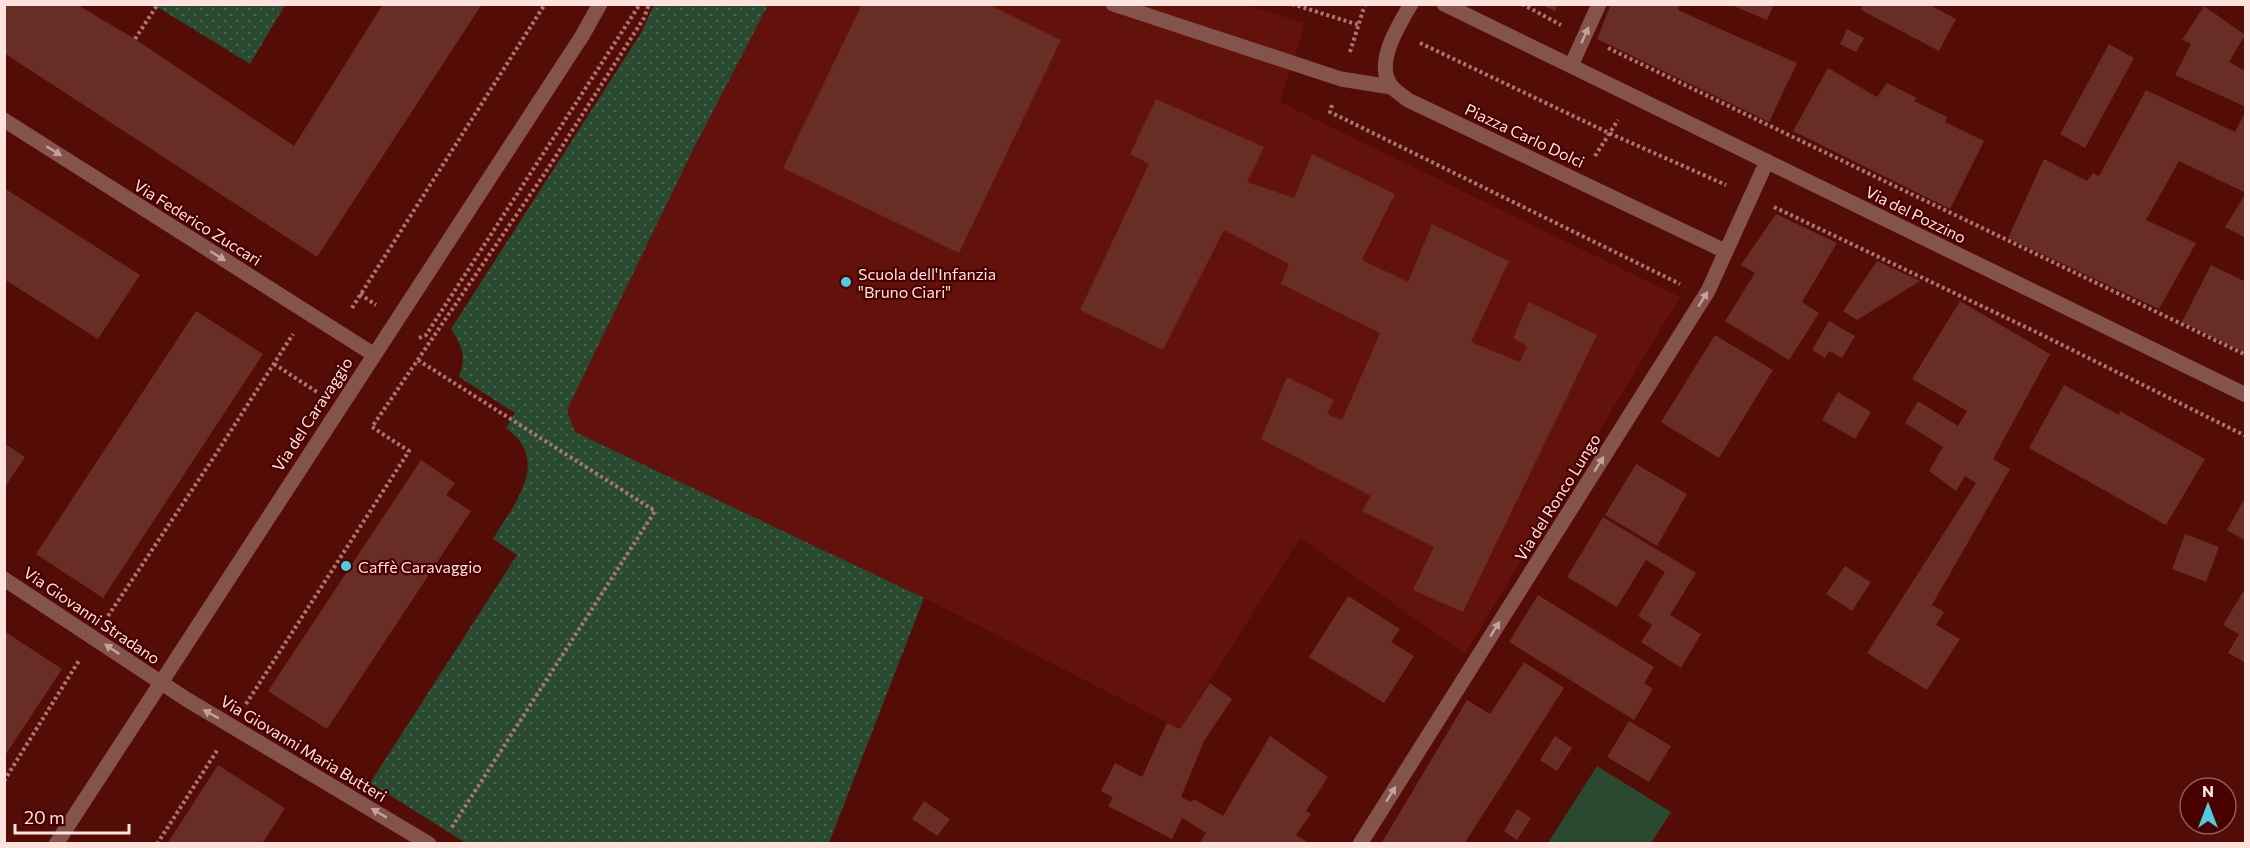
<svg xmlns="http://www.w3.org/2000/svg" width="2250" height="848" viewBox="0 0 2250 848" font-family="Commissioner,sans-serif">
<style>
.built{fill:#62110b}
.park{fill:url(#park-dots)}
.garden{fill:#294a30}
.building{fill:#682d25}
.lines{fill:none;stroke-linecap:round;stroke-linejoin:round}
.path{stroke:#a97772;stroke-width:4;stroke-dasharray:3 3;stroke-linecap:butt}
.service{stroke:#84544c;stroke-width:15}
.minor{stroke:#84544c;stroke-width:15}
.oneway{fill:#c7a29c}
.poi-dot{fill:#54cadd;stroke:#480000;stroke-width:2}
.labels{text-anchor:middle;dominant-baseline:central;stroke-width:4.5;stroke-linejoin:round;paint-order:stroke}
.street-label{font-size:16px;fill:#fee2dd;stroke:#480000}
.poi-label{font-size:16px;fill:#fee2dd;stroke:#480000;text-anchor:start}
</style>
<defs>
<pattern id="park-dots" width="8" height="8" patternUnits="userSpaceOnUse" patternTransform="scale(1.5)"><rect width="8" height="8" fill="#294a30"/><path d="M2 2h.1M6 6h.1" fill="none" stroke="#49644e" stroke-width="1.8" stroke-linecap="round"/></pattern>
</defs>
<rect width="100%" height="100%" fill="#540c07"/>
<path class="built" d="M 1243,4 L 1305,23 L 1280,102 L 1680,297 L 1465,654 L 1300,538 L 1180,729 L 924,598 L 575,432 L 567,410 L 691,154 L 768,5 Z"/>
<path class="park" d="M 154,5 L 285,5 L 250,64 Z
M 654,5 L 768,5 L 691,154 L 567,410 L 575,432 L 924,598 L 829,843 L 466,843 L 370,783 L 517,555 L 493,539 C 514,504 552,461 506,428 L 515,413 L 459,377 C 466,358 463,346 451,329 L 641,33 Z"/>
<path class="garden" d="M 1597,766 L 1671,812 L 1651,843 L 1548,843 Z"/>
<path class="building" d="M 4,4 L 76,4 L 135,39 L 294,146 L 383,4 L 482,4 L 317,257 L 4,53 Z
M 862,4 L 987,4 L 1061,40 L 959,253 L 783,168 Z
M 1540,4 L 1558,4 L 1555,11 Z
M 1611,4 L 1680,4 L 1678,10 L 1797,63 L 1769,122 L 1597,39 Z
M 1729,4 L 1774,4 L 1767,20 Z
M 1863,4 L 1928,4 L 1956,19 L 1939,51 L 1861,10 Z
M 2204,6 L 2245,35 L 2229,62 L 2246,71 L 2246,107 L 2175,75 L 2191,44 L 2182,40 Z
M 1847,29 L 1864,38 L 1856,52 L 1840,44 Z
M 2109,44 L 2134,58 L 2085,148 L 2060,134 Z
M 1828,68 L 1877,97 L 1887,83 L 1917,98 L 1914,101 L 1947,117 L 1945,122 L 1984,141 L 1950,209 L 1793,131 Z
M 2146,90 L 2235,132 L 2246,111 L 2246,193 L 2179,161 L 2146,220 L 2196,243 L 2159,309 L 2008,238 L 2044,159 L 2087,181 L 2093,173 L 2099,176 Z
M 1156,99 L 1264,147 L 1247,182 L 1294,198 L 1312,154 L 1395,194 L 1362,260 L 1408,282 L 1432,224 L 1509,261 L 1471,342 L 1520,362 L 1527,346 L 1513,338 L 1529,302 L 1597,335 L 1463,612 L 1413,590 L 1434,547 L 1362,511 L 1371,496 L 1261,439 L 1287,377 L 1334,400 L 1327,414 L 1342,420 L 1380,333 L 1281,284 L 1289,264 L 1224,230 L 1163,350 L 1080,310 L 1149,164 L 1130,154 Z
M 4,188 L 140,275 L 98,339 L 4,279 Z
M 2246,193 L 2246,238 L 2225,227 Z
M 1776,214 L 1837,243 L 1802,302 L 1819,313 L 1789,360 L 1725,321 L 1755,273 L 1741,265 Z
M 1877,261 L 1920,281 L 1857,320 L 1843,311 Z
M 2211,265 L 2246,282 L 2244,352 L 2182,322 Z
M 1960,301 L 2050,354 L 1993,459 L 2010,469 L 1932,605 L 1944,612 L 1936,625 L 1960,639 L 1927,690 L 1867,653 L 1976,483 L 1965,476 L 1956,491 L 1929,471 L 1943,447 L 1905,423 L 1918,401 L 1958,426 L 1967,411 L 1912,379 Z
M 196,311 L 263,354 L 103,598 L 36,554 Z
M 1829,321 L 1855,336 L 1842,358 L 1829,351 L 1825,358 L 1812,350 Z
M 1715,335 L 1773,370 L 1719,458 L 1661,422 Z
M 2064,385 L 2119,415 L 2120,411 L 2205,459 L 2166,525 L 2029,448 Z
M 1838,392 L 1871,412 L 1855,439 L 1822,420 Z
M 5,444 L 25,457 L 5,487 Z
M 421,460 L 455,483 L 446,495 L 471,511 L 327,729 L 268,691 Z
M 1636,464 L 1687,494 L 1657,546 L 1605,515 Z
M 2246,496 L 2246,541 L 2227,530 Z
M 1603,517 L 1696,573 L 1670,615 L 1701,634 L 1681,668 L 1641,642 L 1652,625 L 1638,616 L 1665,572 L 1646,560 L 1617,607 L 1567,577 Z
M 2185,534 L 2219,547 L 2206,582 L 2172,569 Z
M 1845,566 L 1871,582 L 1852,611 L 1826,594 Z
M 2244,590 L 2246,591 L 2246,663 L 2228,653 L 2239,634 L 2223,625 Z
M 1538,595 L 1654,667 L 1644,683 L 1653,689 L 1634,720 L 1509,642 Z
M 1348,596 L 1400,629 L 1391,642 L 1414,656 L 1384,703 L 1309,657 Z
M 4,631 L 62,669 L 4,757 Z
M 1524,662 L 1564,688 L 1464,844 L 1381,844 L 1467,700 L 1490,714 Z
M 1210,683 L 1232,699 L 1204,741 L 1181,797 L 1191,802 L 1194,799 L 1223,816 L 1270,736 L 1328,777 L 1306,811 L 1311,814 L 1296,835 L 1306,841 L 1304,844 L 1199,844 L 1206,833 L 1182,818 L 1172,839 L 1108,806 L 1113,797 L 1101,791 L 1115,763 L 1142,777 L 1167,723 L 1180,729 Z
M 1629,721 L 1671,746 L 1649,782 L 1607,757 Z
M 1555,736 L 1572,748 L 1557,771 L 1540,760 Z
M 218,765 L 285,808 L 262,844 L 167,844 Z
M 924,801 L 950,819 L 937,836 L 912,819 Z
M 1517,809 L 1531,818 L 1517,840 L 1504,831 Z"/>
<g class="lines">
<path class="path" d="M 1292,4 L 1359,25
M 1522,4 L 1561,25
M 135,39 L 158,4
M 1420,43 L 1609,133 L 1726,185
M 1608,48 L 2246,355
M 1350,52 L 1365,4
M 1332,105 L 1330,112 L 1680,284
M 1595,156 L 1618,120
M 1774,207 L 2036,332 L 2246,436
M 360,294 L 376,305
M 352,308 L 545,4
M 419,338 L 426,335 L 640,4
M 418,360 L 655,511 L 450,830
M 274,364 L 317,392
M 108,616 L 214,457 L 293,334
M 246,704 L 409,451 L 372,427 L 547,170 L 644,18 L 649,4
M 4,781 L 80,659
M 157,844 L 218,749"/>
<path class="service" d="M 1113,4 L 1341,79 L 1391,87"/>
<path class="minor" d="M 1411,4 C 1399,25 1372,66 1393,88 C 1397,92 1403,96 1408,100 L 1725,251
M 1444,4 L 2246,395
M 1571,66 L 1599,4
M 4,120 L 373,354
M 4,579 L 186,699 L 429,844
M 56,844 L 582,36 L 600,4
M 1360,844 L 1708,291 L 1767,161"/>
</g>
<defs><path id="oneway-solid" d="M-6-.8H1V-3.2L6.5 0L1 3.2V.8H-6Z" transform="scale(1.5)"/></defs>
<g class="oneway">
<use href="#oneway-solid" transform="translate(1585 35) rotate(-66)"/>
<use href="#oneway-solid" transform="translate(54 151) rotate(32)"/>
<use href="#oneway-solid" transform="translate(218 256) rotate(32)"/>
<use href="#oneway-solid" transform="translate(1703 299) rotate(-58)"/>
<use href="#oneway-solid" transform="translate(1599 464) rotate(-58)"/>
<use href="#oneway-solid" transform="translate(1495 629) rotate(-58)"/>
<use href="#oneway-solid" transform="translate(112 649) rotate(-146)"/>
<use href="#oneway-solid" transform="translate(211 714) rotate(-151)"/>
<use href="#oneway-solid" transform="translate(1391 794) rotate(-58)"/>
<use href="#oneway-solid" transform="translate(379 813) rotate(-149)"/>
</g>
<g class="poi-dot">
<circle cx="846" cy="282" r="6"/>
<circle cx="346" cy="566" r="6"/>
</g>
<g class="labels">
<g class="street-label">
<text transform="translate(1525 135) rotate(25)">Piazza Carlo Dolci</text>
<text transform="translate(1916 214) rotate(26)">Via del Pozzino</text>
<text transform="translate(198 222) rotate(32)">Via Federico Zuccari</text>
<text transform="translate(312 414) rotate(-57)">Via del Caravaggio</text>
<text transform="translate(1557 497) rotate(-58)">Via del Ronco Lungo</text>
<text transform="translate(92 615) rotate(34)">Via Giovanni Stradano</text>
<text transform="translate(304 748) rotate(31)">Via Giovanni Maria Butteri</text>
</g>
<g class="poi-label">
<text x="858" y="273">Scuola dell'Infanzia<tspan x="858" dy="18">"Bruno Ciari"</tspan></text>
<text x="358" y="566">Caffè Caravaggio</text>
</g>
</g>
<rect width="2250" height="848" fill="none" stroke="#fee2dd" stroke-width="12"/>
<g transform="translate(2208 806)"><circle r="28" fill="#480000" stroke="#915a58" stroke-width="1.5"/>
<path d="M0-4.5L10 22L0 15L-10 22Z" fill="#54cadd"/>
<text y="-9" font-size="16" font-weight="bold" text-anchor="middle" fill="#fee2dd">N</text>
</g>
<path d="M15 824v9h114v-9" fill="none" stroke="#fee2dd" stroke-width="3"/>
<text x="24" y="824" font-size="18" fill="#fee2dd" stroke="#480000" stroke-width="4.5" paint-order="stroke">20 m</text>
</svg>
